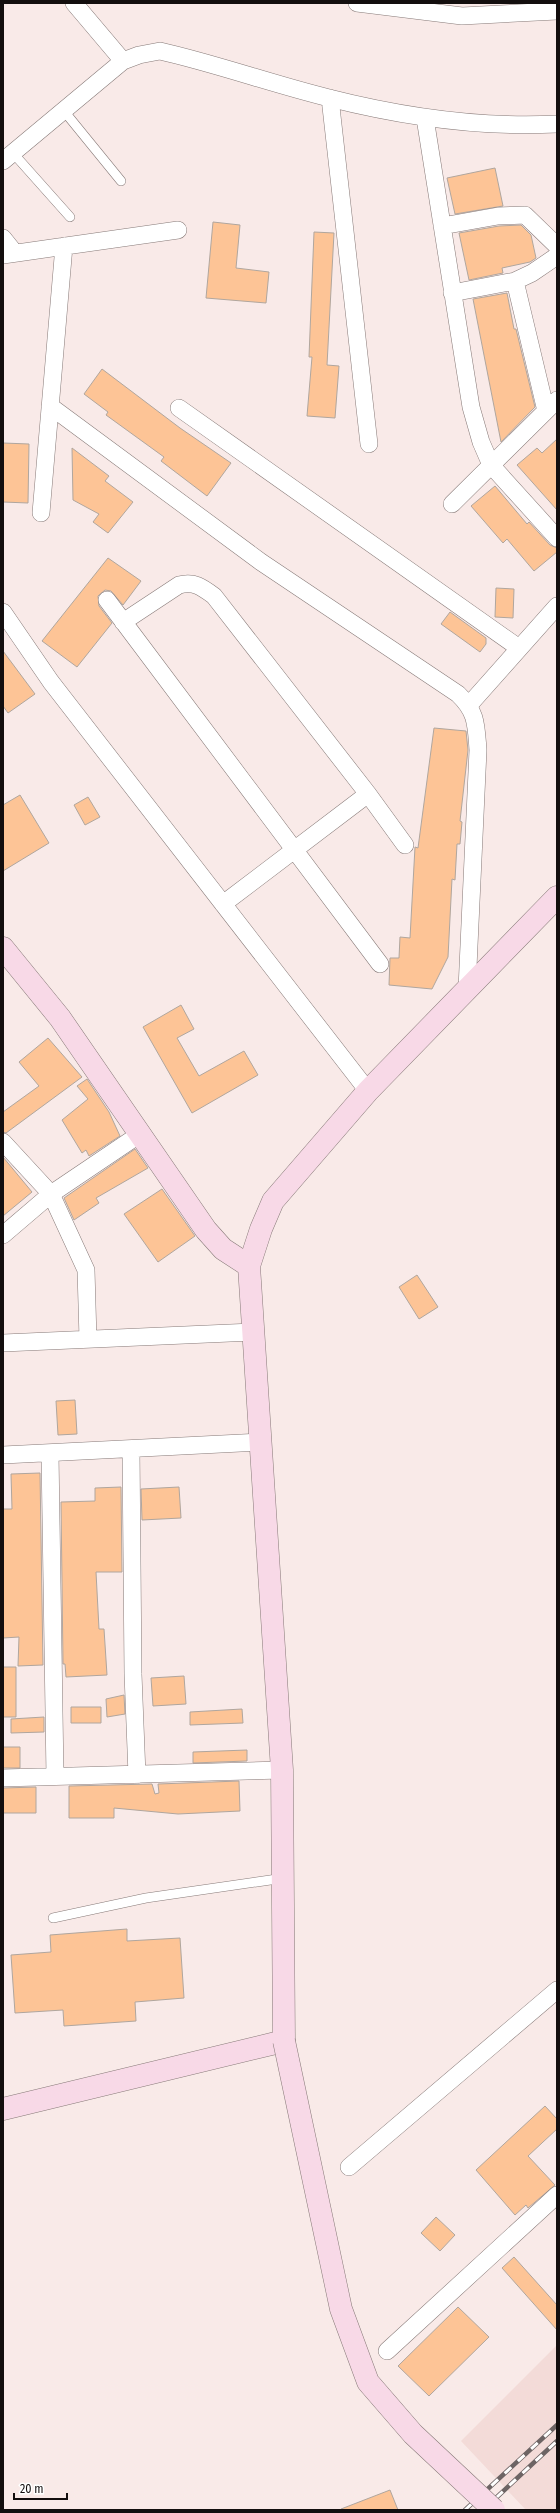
<svg xmlns="http://www.w3.org/2000/svg" width="560" height="2513" viewBox="0 0 560 2513" font-family="'Fira Sans Condensed',sans-serif">
<style>
.built{fill:#f3dbd8}
.building{fill:#fdc496;stroke:#b0a69e}
.lines{fill:none;stroke-linecap:round;stroke-linejoin:round}
.lane-casing{stroke:#877a78;stroke-width:10}
.street-casing{stroke:#877a78;stroke-width:18}
.secondary-casing{stroke:#877a78;stroke-width:23}
.lane{stroke:#fff;stroke-width:9}
.street{stroke:#fff;stroke-width:17}
.secondary{stroke:#f8d9e7;stroke-width:22}
.rail-casing{stroke:#6d6464;stroke-width:4.5}
.rail{stroke:#fff;stroke-width:3;stroke-dasharray:9;stroke-linecap:butt}
.secondary-bridge-casing{stroke:#877a78;stroke-width:23;stroke-linecap:butt}
.secondary-bridge{stroke:#f8d9e7;stroke-width:22}
</style>
<rect width="100%" height="100%" fill="#f9eae8"/>
<path class="built" d="M 557,2345 L 557,2510 L 526,2510 L 461,2441 Z"/>
<path class="building" d="M 495,168 L 503,206 L 455,214 L 447,178 Z
M 213,222 L 240,225 L 236,268 L 269,272 L 266,303 L 206,298 Z
M 521,225 L 531,235 L 536,258 L 530,262 L 502,268 L 503,273 L 469,280 L 459,233 L 499,226 Z
M 314,232 L 334,233 L 327,365 L 339,366 L 335,418 L 307,416 L 312,357 L 309,357 Z
M 507,293 L 514,329 L 516,329 L 535,407 L 501,442 L 473,299 Z
M 102,369 L 180,428 L 231,463 L 207,496 L 161,461 L 164,457 L 106,415 L 108,412 L 84,394 Z
M 557,439 L 557,510 L 517,465 L 537,448 L 542,453 Z
M 3,443 L 29,444 L 28,503 L 3,502 Z
M 72,448 L 109,476 L 105,481 L 133,502 L 108,533 L 93,522 L 99,514 L 73,500 Z
M 495,486 L 527,524 L 529,522 L 550,545 L 557,548 L 557,552 L 534,571 L 507,539 L 503,543 L 471,506 Z
M 108,558 L 141,581 L 123,605 L 111,591 L 105,590 L 98,596 L 99,606 L 112,623 L 77,667 L 42,641 Z
M 496,588 L 514,589 L 513,618 L 495,617 Z
M 450,612 L 486,638 L 486,644 L 480,652 L 441,624 Z
M 3,651 L 35,694 L 8,713 L 3,706 Z
M 434,728 L 466,731 L 468,750 L 460,821 L 462,822 L 460,844 L 457,844 L 455,880 L 452,879 L 448,957 L 432,989 L 389,985 L 390,958 L 399,958 L 400,937 L 410,938 L 415,847 L 418,848 Z
M 20,795 L 49,843 L 3,871 L 3,805 Z
M 88,797 L 100,817 L 85,825 L 74,805 Z
M 181,1005 L 194,1029 L 177,1038 L 199,1076 L 244,1051 L 258,1075 L 192,1113 L 143,1027 Z
M 48,1038 L 82,1077 L 6,1133 L 3,1132 L 3,1112 L 39,1086 L 19,1062 Z
M 87,1079 L 109,1112 L 120,1136 L 89,1156 L 86,1150 L 82,1153 L 62,1120 L 88,1099 L 77,1086 Z
M 135,1149 L 148,1168 L 96,1198 L 99,1203 L 74,1220 L 64,1198 Z
M 3,1157 L 32,1192 L 3,1216 Z
M 162,1189 L 195,1236 L 158,1262 L 124,1214 Z
M 417,1275 L 438,1307 L 419,1319 L 399,1287 Z
M 75,1400 L 77,1434 L 58,1435 L 56,1401 Z
M 40,1473 L 43,1665 L 18,1666 L 19,1637 L 3,1638 L 3,1509 L 12,1509 L 11,1474 Z
M 121,1487 L 122,1572 L 96,1572 L 99,1629 L 104,1629 L 107,1675 L 66,1677 L 65,1664 L 63,1664 L 61,1502 L 95,1501 L 95,1488 Z
M 179,1487 L 181,1518 L 142,1520 L 141,1489 Z
M 3,1667 L 16,1667 L 16,1717 L 3,1717 Z
M 184,1676 L 186,1704 L 153,1706 L 151,1678 Z
M 124,1695 L 125,1714 L 107,1717 L 106,1699 Z
M 71,1707 L 101,1707 L 101,1723 L 71,1723 Z
M 242,1709 L 243,1723 L 190,1725 L 190,1712 Z
M 44,1717 L 44,1732 L 11,1733 L 11,1719 Z
M 3,1747 L 20,1747 L 20,1768 L 3,1768 Z
M 247,1750 L 247,1761 L 193,1763 L 193,1752 Z
M 239,1781 L 240,1811 L 178,1814 L 114,1808 L 114,1818 L 69,1818 L 69,1786 L 152,1784 L 155,1794 L 159,1793 L 158,1784 Z
M 36,1787 L 36,1813 L 3,1813 L 3,1788 Z
M 127,1929 L 127,1941 L 180,1938 L 184,1998 L 135,2002 L 136,2021 L 64,2026 L 63,2010 L 15,2013 L 11,1955 L 51,1952 L 50,1935 Z
M 545,2106 L 557,2119 L 557,2129 L 528,2156 L 555,2185 L 528,2208 L 526,2205 L 515,2215 L 476,2170 Z
M 436,2217 L 455,2235 L 440,2251 L 421,2233 Z
M 514,2257 L 557,2305 L 557,2330 L 502,2268 Z
M 458,2307 L 489,2337 L 429,2396 L 398,2366 Z
M 390,2490 L 398,2510 L 341,2510 L 341,2509 Z"/>
<g class="lines">
<g class="lane-casing">
<path id="lane" d="M 64,111 L 121,181
M 13,153 L 70,217
M 53,1918 L 146,1898 L 284,1878"/>
</g>
<g class="street-casing">
<path id="street" d="M 74,3 L 123,61
M 357,3 L 462,16 L 557,11
M 330,98 L 369,444
M 425,118 L 471,407 L 481,442 L 491,465 L 557,538
M 3,161 L 123,61 L 139,55 L 160,51 C 217,64 272,84 329,98 C 404,117 480,128 557,124
M 442,226 L 498,216 L 525,215 L 557,246
M 3,238 L 15,253
M 3,255 L 178,230
M 515,281 L 546,411
M 452,293 L 515,281 L 532,273 L 557,256
M 50,406 L 261,562 L 458,694 C 477,712 476,725 478,750 L 467,989
M 179,408 L 519,648
M 452,504 L 557,400
M 41,513 L 64,246
M 107,600 L 380,964
M 3,612 L 51,682 L 368,1091
M 123,622 L 179,585 C 194,581 202,587 214,596 L 368,794 L 405,845
M 469,705 L 557,606
M 223,904 L 368,794
M 3,1142 L 51,1194 L 86,1270 L 88,1339
M 3,1235 L 51,1194 L 140,1134
M 3,1343 L 253,1332
M 131,1449 L 133,1674 L 137,1775
M 50,1454 L 55,1776
M 3,1455 L 261,1442
M 3,1778 L 282,1770
M 349,2167 L 557,1990
M 387,2351 L 557,2195"/>
</g>
<g class="secondary-casing">
<path id="secondary" d="M 3,948 L 60,1018 L 206,1230 L 223,1249 L 249,1266
M 3,2109 L 284,2041 L 282,1770 L 249,1266 L 261,1229 L 273,1201 L 368,1091 L 557,897"/>
</g>
<use href="#lane" class="lane"/>
<use href="#street" class="street"/>
<use href="#secondary" class="secondary"/>
<g class="rail-casing">
<path id="rail" d="M 465,2510 L 557,2425
M 483,2510 L 557,2441"/>
</g>
<use href="#rail" class="rail"/>
<g class="secondary-bridge-casing">
<path id="secondary-bridge" d="M 284,2041 L 341,2309 L 368,2382 L 413,2434 L 494,2510"/>
</g>
<use href="#secondary-bridge" class="secondary-bridge"/>
</g>
<rect width="560" height="2513" fill="none" stroke="#130e0e" stroke-width="8"/>
<path d="M14 2493v6h53v-6" fill="none" stroke="#130e0e" stroke-width="2"/>
<text x="20" y="2493" font-size="12" fill="#130e0e" stroke="#ffffff" stroke-width="3" paint-order="stroke">20 m</text>
</svg>
